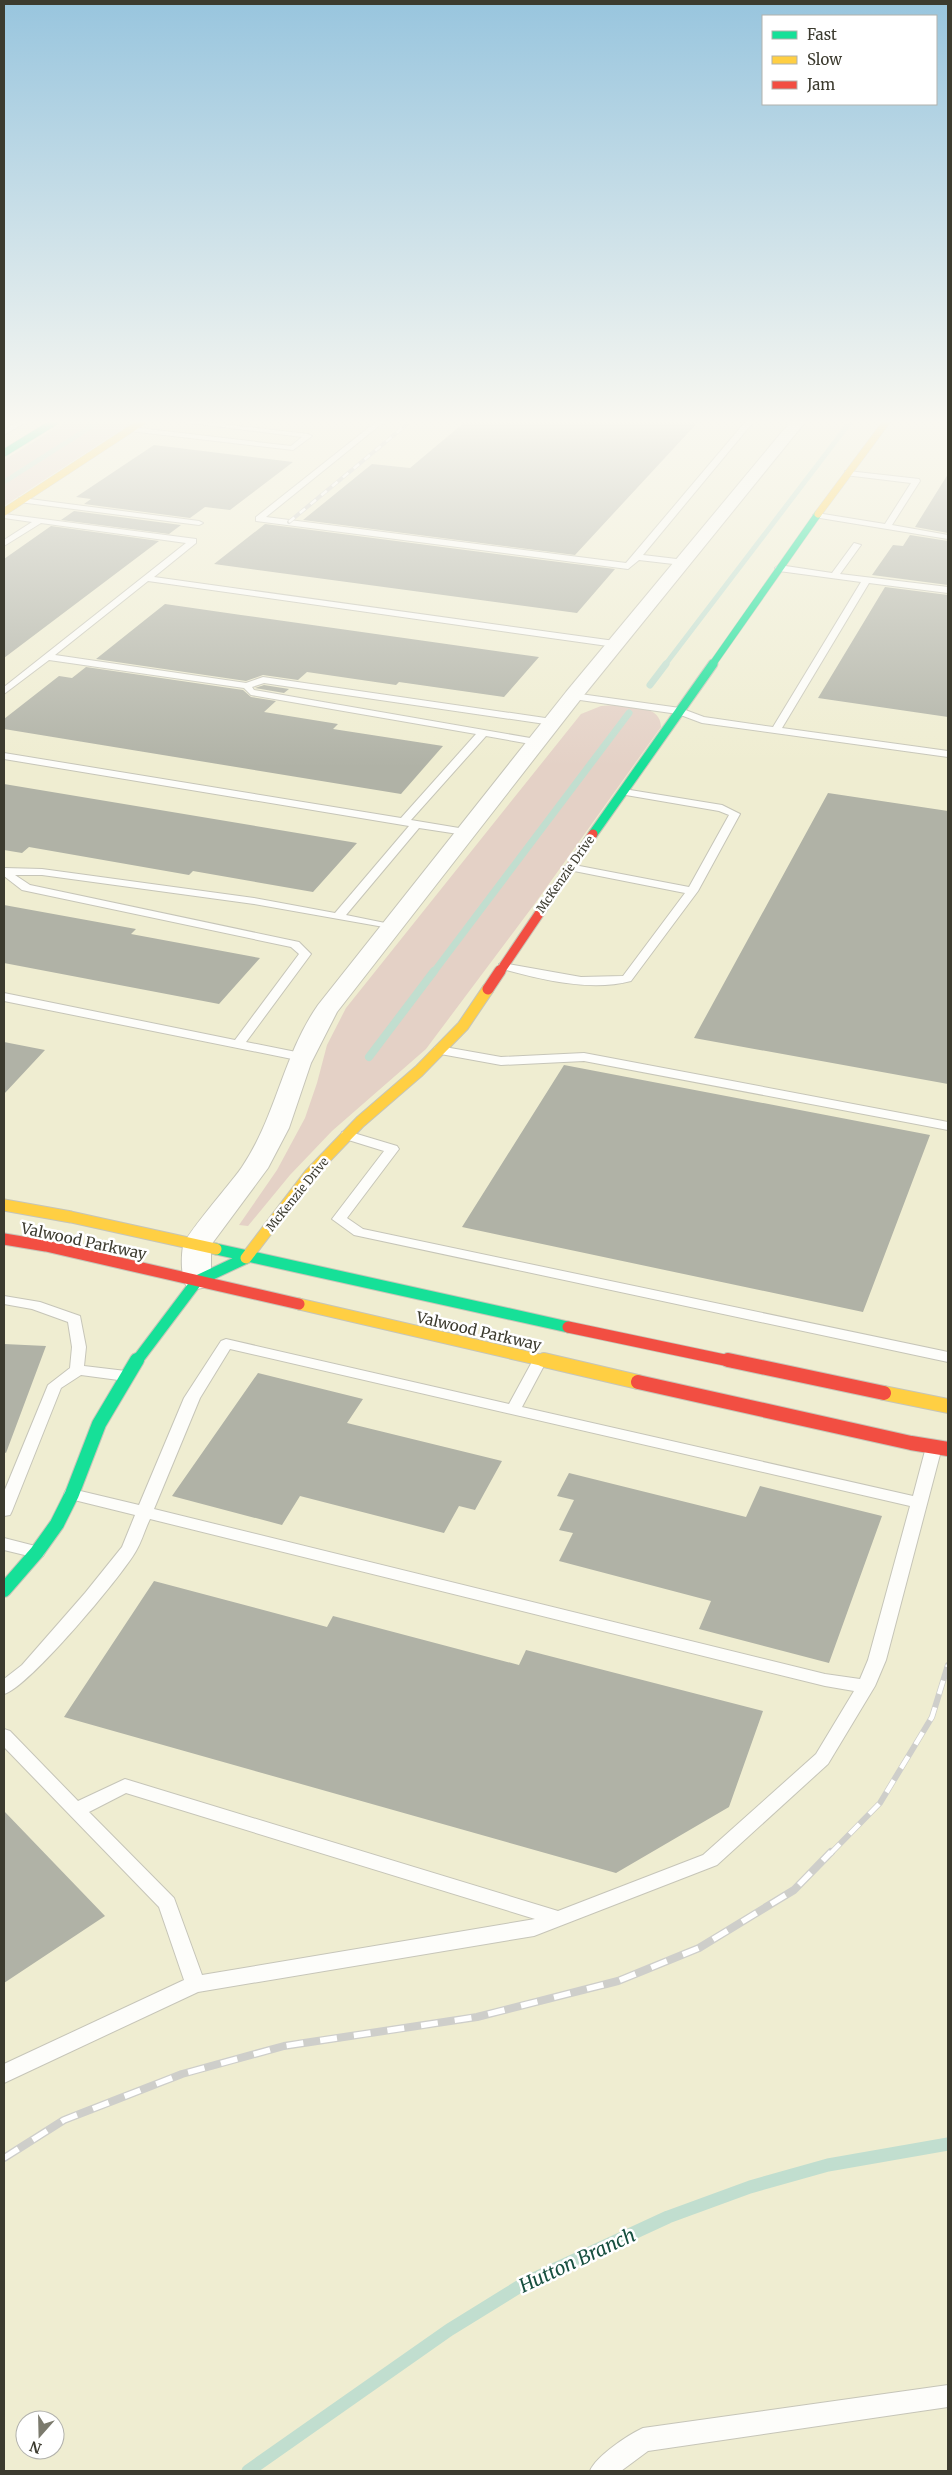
<svg xmlns="http://www.w3.org/2000/svg" width="952" height="2475" viewBox="0 0 952 2475" font-family="Merriweather,serif">
<style>
.built{fill:#efedd1;fill-rule:evenodd}
.green{fill:#e4d1c6}
.lines{fill:none;stroke-linecap:round;stroke-linejoin:round}
.stream-far3{stroke:#c1decf;stroke-width:5}
.stream-far2{stroke:#c1decf;stroke-width:7}
.stream-far1{stroke:#c1decf;stroke-width:8}
.stream{stroke:#c1decf;stroke-width:13}
.building{fill:#b0b2a6}
.lane-casing{stroke:#c6c5b8;stroke-width:2}
.street-casing{stroke:#c6c5b8;stroke-width:2}
.fast-far3-casing{stroke:#c6c5b8;stroke-width:8}
.fast-far2-casing{stroke:#c6c5b8;stroke-width:11}
.fast-far1-casing{stroke:#c6c5b8;stroke-width:13}
.fast-casing{stroke:#c6c5b8;stroke-width:16}
.slow-far2-casing{stroke:#c6c5b8;stroke-width:8}
.slow-far1-casing{stroke:#c6c5b8;stroke-width:13}
.slow-casing{stroke:#c6c5b8;stroke-width:16}
.jam-far2-casing{stroke:#c6c5b8;stroke-width:11}
.jam-far1-casing{stroke:#c6c5b8;stroke-width:13}
.jam-casing{stroke:#c6c5b8;stroke-width:16}
.lane{fill:#fdfdfa;fill-rule:evenodd}
.street{fill:#fdfdfa;fill-rule:evenodd}
.fast-far3{stroke:#16e098;stroke-width:7}
.fast-far2{stroke:#16e098;stroke-width:9}
.fast-far1{stroke:#16e098;stroke-width:11}
.fast{stroke:#16e098;stroke-width:14}
.slow-far2{stroke:#ffcf43;stroke-width:7}
.slow-far1{stroke:#ffcf43;stroke-width:11}
.slow{stroke:#ffcf43;stroke-width:14}
.jam-far2{stroke:#f24e42;stroke-width:9}
.jam-far1{stroke:#f24e42;stroke-width:11}
.jam{stroke:#f24e42;stroke-width:14}
.rail-far2-casing{stroke:#cececa;stroke-width:4}
.rail-far1-casing{stroke:#cececa;stroke-width:6}
.rail-casing{stroke:#cececa;stroke-width:8}
.rail-far2{stroke:#fff;stroke-width:2.5;stroke-dasharray:7;stroke-linecap:butt}
.rail-far1{stroke:#fff;stroke-width:4.5;stroke-dasharray:14;stroke-linecap:butt}
.rail{stroke:#fff;stroke-width:5.5;stroke-dasharray:17;stroke-linecap:butt}
.labels{text-anchor:middle;dominant-baseline:central;stroke-width:5;stroke-linejoin:round;paint-order:stroke}
.far-street-label{font-size:12px;fill:#3c3b2f;stroke:#fff}
.street-label{font-size:15px;fill:#3c3b2f;stroke:#fff}
.near-water-label{font-size:19px;font-style:italic;fill:#164f3f;stroke:#fff}
</style>
<rect width="100%" height="100%" fill="#f1f0e0"/>
<path class="built" d="M 4,421 L 948,421 L 948,2471 L 4,2471 ZM 25,2420 L 55,2420 L 55,2450 L 25,2450 Z"/>
<path class="green" d="M 67,421 L 135,421 L 4,506 L 4,460 Z
M 615,705 C 631,707 661,705 661,727 L 536,902 L 426,1049 L 332,1131 L 290,1175 L 248,1226 L 239,1225 L 277,1170 L 305,1118 L 317,1083 L 327,1045 L 346,1008 L 581,714 L 601,706 Z"/>
<g class="lines">
<path class="stream-far3" d="M 4,482 L 100,421
M 665,665 L 851,421"/>
<path class="stream-far2" d="M 650,685 L 666,664
M 433,973 L 629,713"/>
<path class="stream-far1" d="M 369,1057 L 434,971"/>
<path class="stream" d="M 248,2471 L 449,2330 L 525,2283 L 668,2217 L 750,2187 L 828,2165 L 948,2144"/>
</g>
<path class="building" d="M 466,421 L 699,421 L 575,555 L 303,520 L 372,464 L 410,468 Z
M 154,445 L 293,462 L 230,510 L 205,507 L 190,518 L 84,504 L 91,499 L 76,497 Z
M 948,474 L 948,533 L 915,527 Z
M 74,511 L 181,525 L 169,534 L 61,520 Z
M 265,524 L 567,563 L 615,569 L 577,613 L 214,564 Z
M 51,526 L 159,541 L 4,658 L 4,559 Z
M 910,535 L 948,541 L 948,585 L 872,575 L 893,545 L 903,546 Z
M 885,587 L 948,595 L 948,717 L 818,698 Z
M 165,604 L 241,615 L 539,657 L 504,697 L 399,682 L 396,685 L 307,672 L 298,680 L 263,675 L 246,681 L 96,659 Z
M 86,667 L 243,690 L 251,697 L 276,701 L 264,712 L 338,724 L 333,729 L 443,746 L 401,794 L 4,729 L 4,719 L 59,676 L 72,678 Z
M 264,685 L 289,689 L 284,693 L 255,688 Z
M 4,784 L 357,843 L 313,892 L 193,871 L 189,875 L 29,847 L 22,853 L 4,850 Z
M 828,793 L 948,811 L 948,1084 L 694,1038 Z
M 4,905 L 136,929 L 131,934 L 260,958 L 219,1004 L 4,963 Z
M 4,1042 L 45,1050 L 4,1094 Z
M 564,1065 L 930,1135 L 863,1312 L 462,1227 Z
M 4,1344 L 46,1346 L 6,1453 L 4,1452 Z
M 258,1373 L 363,1399 L 347,1423 L 502,1461 L 475,1510 L 459,1506 L 444,1533 L 300,1496 L 282,1525 L 172,1496 Z
M 569,1473 L 746,1517 L 760,1486 L 882,1516 L 829,1663 L 699,1629 L 711,1601 L 559,1561 L 573,1533 L 559,1530 L 574,1500 L 557,1496 Z
M 154,1581 L 327,1627 L 333,1616 L 519,1665 L 526,1650 L 763,1711 L 729,1807 L 616,1873 L 64,1717 Z
M 4,1811 L 105,1916 L 4,1983 Z"/>
<g class="lines">
<g class="lane-casing">
<path id="lane" d="M 19,421 L 28,421 L 4,435 L 4,430 Z
M 175,421 L 196,421 L 308,434 L 312,436 L 293,450 L 130,431 L 126,429 L 130,427 L 291,446 L 302,437 Z
M 377,421 L 385,421 L 266,517 L 626,563 L 746,421 L 754,421 L 643,555 L 685,560 L 686,562 L 682,565 L 639,560 L 628,569 L 256,521 L 256,517 Z
M 848,471 L 919,479 L 920,481 L 892,525 L 948,535 L 948,539 L 814,517 L 813,515 L 817,513 L 885,524 L 911,483 L 845,475 L 845,471 Z
M 22,498 L 199,521 L 203,523 L 199,525 L 19,502 L 19,498 Z
M 4,514 L 196,539 L 196,543 L 154,577 L 615,641 L 620,644 L 615,647 L 148,581 L 55,655 L 246,683 L 263,677 L 552,719 L 557,722 L 552,725 L 264,683 L 252,687 L 254,690 L 536,739 L 541,742 L 536,745 L 486,736 L 411,820 L 465,829 L 470,832 L 465,835 L 419,828 L 346,915 L 395,925 L 395,929 L 254,904 L 42,875 L 15,875 L 30,885 L 299,942 L 311,954 L 246,1042 L 306,1054 L 308,1057 L 306,1060 L 302,1061 L 4,1001 L 4,993 L 235,1040 L 299,954 L 291,947 L 22,890 L 4,876 L 4,868 L 42,869 L 254,898 L 335,913 L 409,826 L 4,759 L 4,753 L 401,818 L 476,734 L 251,695 L 244,688 L 49,660 L 4,694 L 4,687 L 186,543 L 41,523 L 4,546 L 4,540 L 32,522 L 4,518 Z
M 854,543 L 861,545 L 840,574 L 948,587 L 948,593 L 869,583 L 782,728 L 948,751 L 948,757 L 702,723 L 678,714 L 573,699 L 568,696 L 573,693 L 680,708 L 704,717 L 773,727 L 861,582 L 779,571 L 775,568 L 779,565 L 832,573 Z
M 624,789 L 722,805 L 740,814 L 698,891 L 631,981 C 589,992 540,979 499,968 L 499,964 L 503,963 L 581,977 L 623,976 L 685,893 L 569,870 L 564,867 L 569,864 L 689,887 L 729,815 L 719,811 L 620,794 L 620,790 Z
M 439,1046 L 501,1057 L 584,1053 L 948,1122 L 948,1130 L 584,1061 L 501,1065 L 435,1053 L 433,1050 L 435,1047 Z
M 347,1131 L 397,1146 L 399,1149 L 347,1218 L 363,1229 L 948,1352 L 948,1362 L 354,1235 L 332,1219 L 384,1151 L 342,1138 L 341,1135 L 342,1132 Z
M 4,1296 L 40,1302 L 80,1316 L 86,1347 L 84,1366 L 126,1371 L 133,1376 L 126,1381 L 81,1375 L 61,1388 L 12,1511 L 10,1515 L 4,1516 L 4,1492 L 48,1385 L 70,1368 L 72,1347 L 68,1322 L 32,1309 L 4,1304 Z
M 226,1339 L 509,1404 L 533,1360 L 540,1355 L 547,1360 L 522,1407 L 913,1496 L 926,1447 L 929,1443 L 939,1443 L 942,1447 L 886,1660 L 875,1686 L 828,1764 L 717,1865 L 534,1936 L 198,1992 L 4,2083 L 4,2064 L 184,1980 L 159,1907 L 4,1747 L 4,1729 L 10,1731 L 78,1801 L 125,1779 L 558,1911 L 703,1855 L 816,1754 L 854,1691 L 825,1686 L 150,1519 C 145,1529 142,1541 136,1551 C 122,1576 28,1688 4,1694 L 4,1679 L 22,1665 L 85,1593 L 122,1547 L 135,1515 L 66,1498 L 64,1494 L 66,1490 L 72,1489 L 139,1505 L 184,1398 L 221,1341 ZM 230,1349 L 910,1506 L 868,1660 L 860,1679 L 825,1674 L 154,1509 L 200,1398 ZM 126,1793 L 535,1919 L 202,1975 L 174,1898 L 89,1812 Z
M 4,1538 L 43,1548 L 45,1552 L 43,1556 L 37,1558 L 4,1550 Z
M 948,2385 L 948,2407 L 648,2451 L 621,2471 L 590,2471 C 596,2456 628,2435 643,2428 Z"/>
</g>
<g class="street-casing">
<path id="street" d="M 791,421 L 806,421 L 580,700 L 337,1012 L 311,1063 L 289,1128 L 268,1168 L 211,1245 L 211,1281 L 207,1287 L 197,1289 L 187,1287 C 181,1278 181,1258 183,1246 C 186,1234 232,1182 242,1167 C 276,1117 283,1055 318,1005 L 566,692 Z"/>
</g>
<g class="fast-far3-casing">
<path id="fast-far3" d="M 4,453 L 56,421
M 712,665 L 818,514"/>
</g>
<g class="fast-far2-casing">
<path id="fast-far2" d="M 593,834 L 713,664"/>
</g>
<g class="fast-far1-casing">
<path id="fast-far1" d="M 216,1249 L 568,1327
M 136,1362 L 197,1281 L 246,1258"/>
</g>
<g class="fast-casing">
<path id="fast" d="M 4,1590 L 37,1552 L 57,1524 L 72,1494 L 99,1424 L 137,1360"/>
</g>
<g class="slow-far2-casing">
<path id="slow-far2" d="M 4,512 L 143,421
M 818,514 L 887,421"/>
</g>
<g class="slow-far1-casing">
<path id="slow-far1" d="M 4,1205 L 71,1217 L 216,1249
M 246,1258 L 310,1174 L 360,1122 L 419,1071 L 463,1026 L 488,989
M 299,1304 L 549,1362"/>
</g>
<g class="slow-casing">
<path id="slow" d="M 544,1360 L 638,1382
M 884,1393 L 948,1406"/>
</g>
<g class="jam-far2-casing">
<path id="jam-far2" d="M 499,973 L 593,834"/>
</g>
<g class="jam-far1-casing">
<path id="jam-far1" d="M 488,989 L 500,971
M 4,1239 L 46,1246 L 299,1304
M 568,1327 L 734,1362"/>
</g>
<g class="jam-casing">
<path id="jam" d="M 728,1360 L 884,1393
M 638,1382 L 911,1443 L 948,1449"/>
</g>
<use href="#lane" class="lane"/>
<use href="#street" class="street"/>
<use href="#fast-far3" class="fast-far3"/>
<use href="#fast-far2" class="fast-far2"/>
<use href="#fast-far1" class="fast-far1"/>
<use href="#fast" class="fast"/>
<use href="#slow-far2" class="slow-far2"/>
<use href="#slow-far1" class="slow-far1"/>
<use href="#slow" class="slow"/>
<use href="#jam-far2" class="jam-far2"/>
<use href="#jam-far1" class="jam-far1"/>
<use href="#jam" class="jam"/>
<g class="rail-far2-casing">
<path id="rail-far2" d="M 289,522 L 411,421"/>
</g>
<g class="rail-far1-casing">
<path id="rail-far1" d="M 830,1854 L 880,1803 L 932,1717 L 948,1665"/>
</g>
<g class="rail-casing">
<path id="rail" d="M 4,2158 L 64,2120 L 182,2074 L 284,2046 L 477,2017 L 618,1981 L 699,1948 L 794,1890 L 831,1852"/>
</g>
<use href="#rail-far2" class="rail-far2"/>
<use href="#rail-far1" class="rail-far1"/>
<use href="#rail" class="rail"/>
</g>
<linearGradient id="sky" x2="0" y2="1"><stop stop-color="#98c5de"/><stop offset="0.55" stop-color="#f9f8f1"/><stop offset="1" stop-color="#f9f8f1" stop-opacity="0"/></linearGradient>
<rect width="952" height="767" fill="url(#sky)"/>
<g class="labels">
<g class="far-street-label">
<text transform="translate(565 874) rotate(-55)">McKenzie Drive</text>
<text transform="translate(297 1194) rotate(-51)">McKenzie Drive</text>
</g>
<g class="street-label">
<text transform="translate(84 1241) rotate(12)">Valwood Parkway</text>
<text transform="translate(479 1331) rotate(13)">Valwood Parkway</text>
</g>
<g class="near-water-label">
<text transform="translate(577 2260) rotate(-25)">Hutton Branch</text>
</g>
</g>
<rect width="952" height="2475" fill="none" stroke="#3c3b2f" stroke-width="10"/>
<rect x="762" y="15" width="175" height="90" fill="#ffffff" stroke="#b1b1ac"/>
<rect x="772" y="31" width="25" height="8" fill="#16e098" stroke="#b1b1ac"/>
<text x="807" y="40" font-size="15" fill="#3c3b2f">Fast</text>
<rect x="772" y="56" width="25" height="8" fill="#ffcf43" stroke="#b1b1ac"/>
<text x="807" y="65" font-size="15" fill="#3c3b2f">Slow</text>
<rect x="772" y="81" width="25" height="8" fill="#f24e42" stroke="#b1b1ac"/>
<text x="807" y="90" font-size="15" fill="#3c3b2f">Jam</text>
<g transform="translate(40 2435) rotate(200)"><circle r="24" fill="#ffffff" stroke="#b1b1ac"/>
<path d="M0-4L9 19L0 12L-9 19Z" fill="#7b7a6d"/>
<text y="-8" font-size="14" font-weight="bold" text-anchor="middle" fill="#3c3b2f">N</text>
</g>
</svg>
